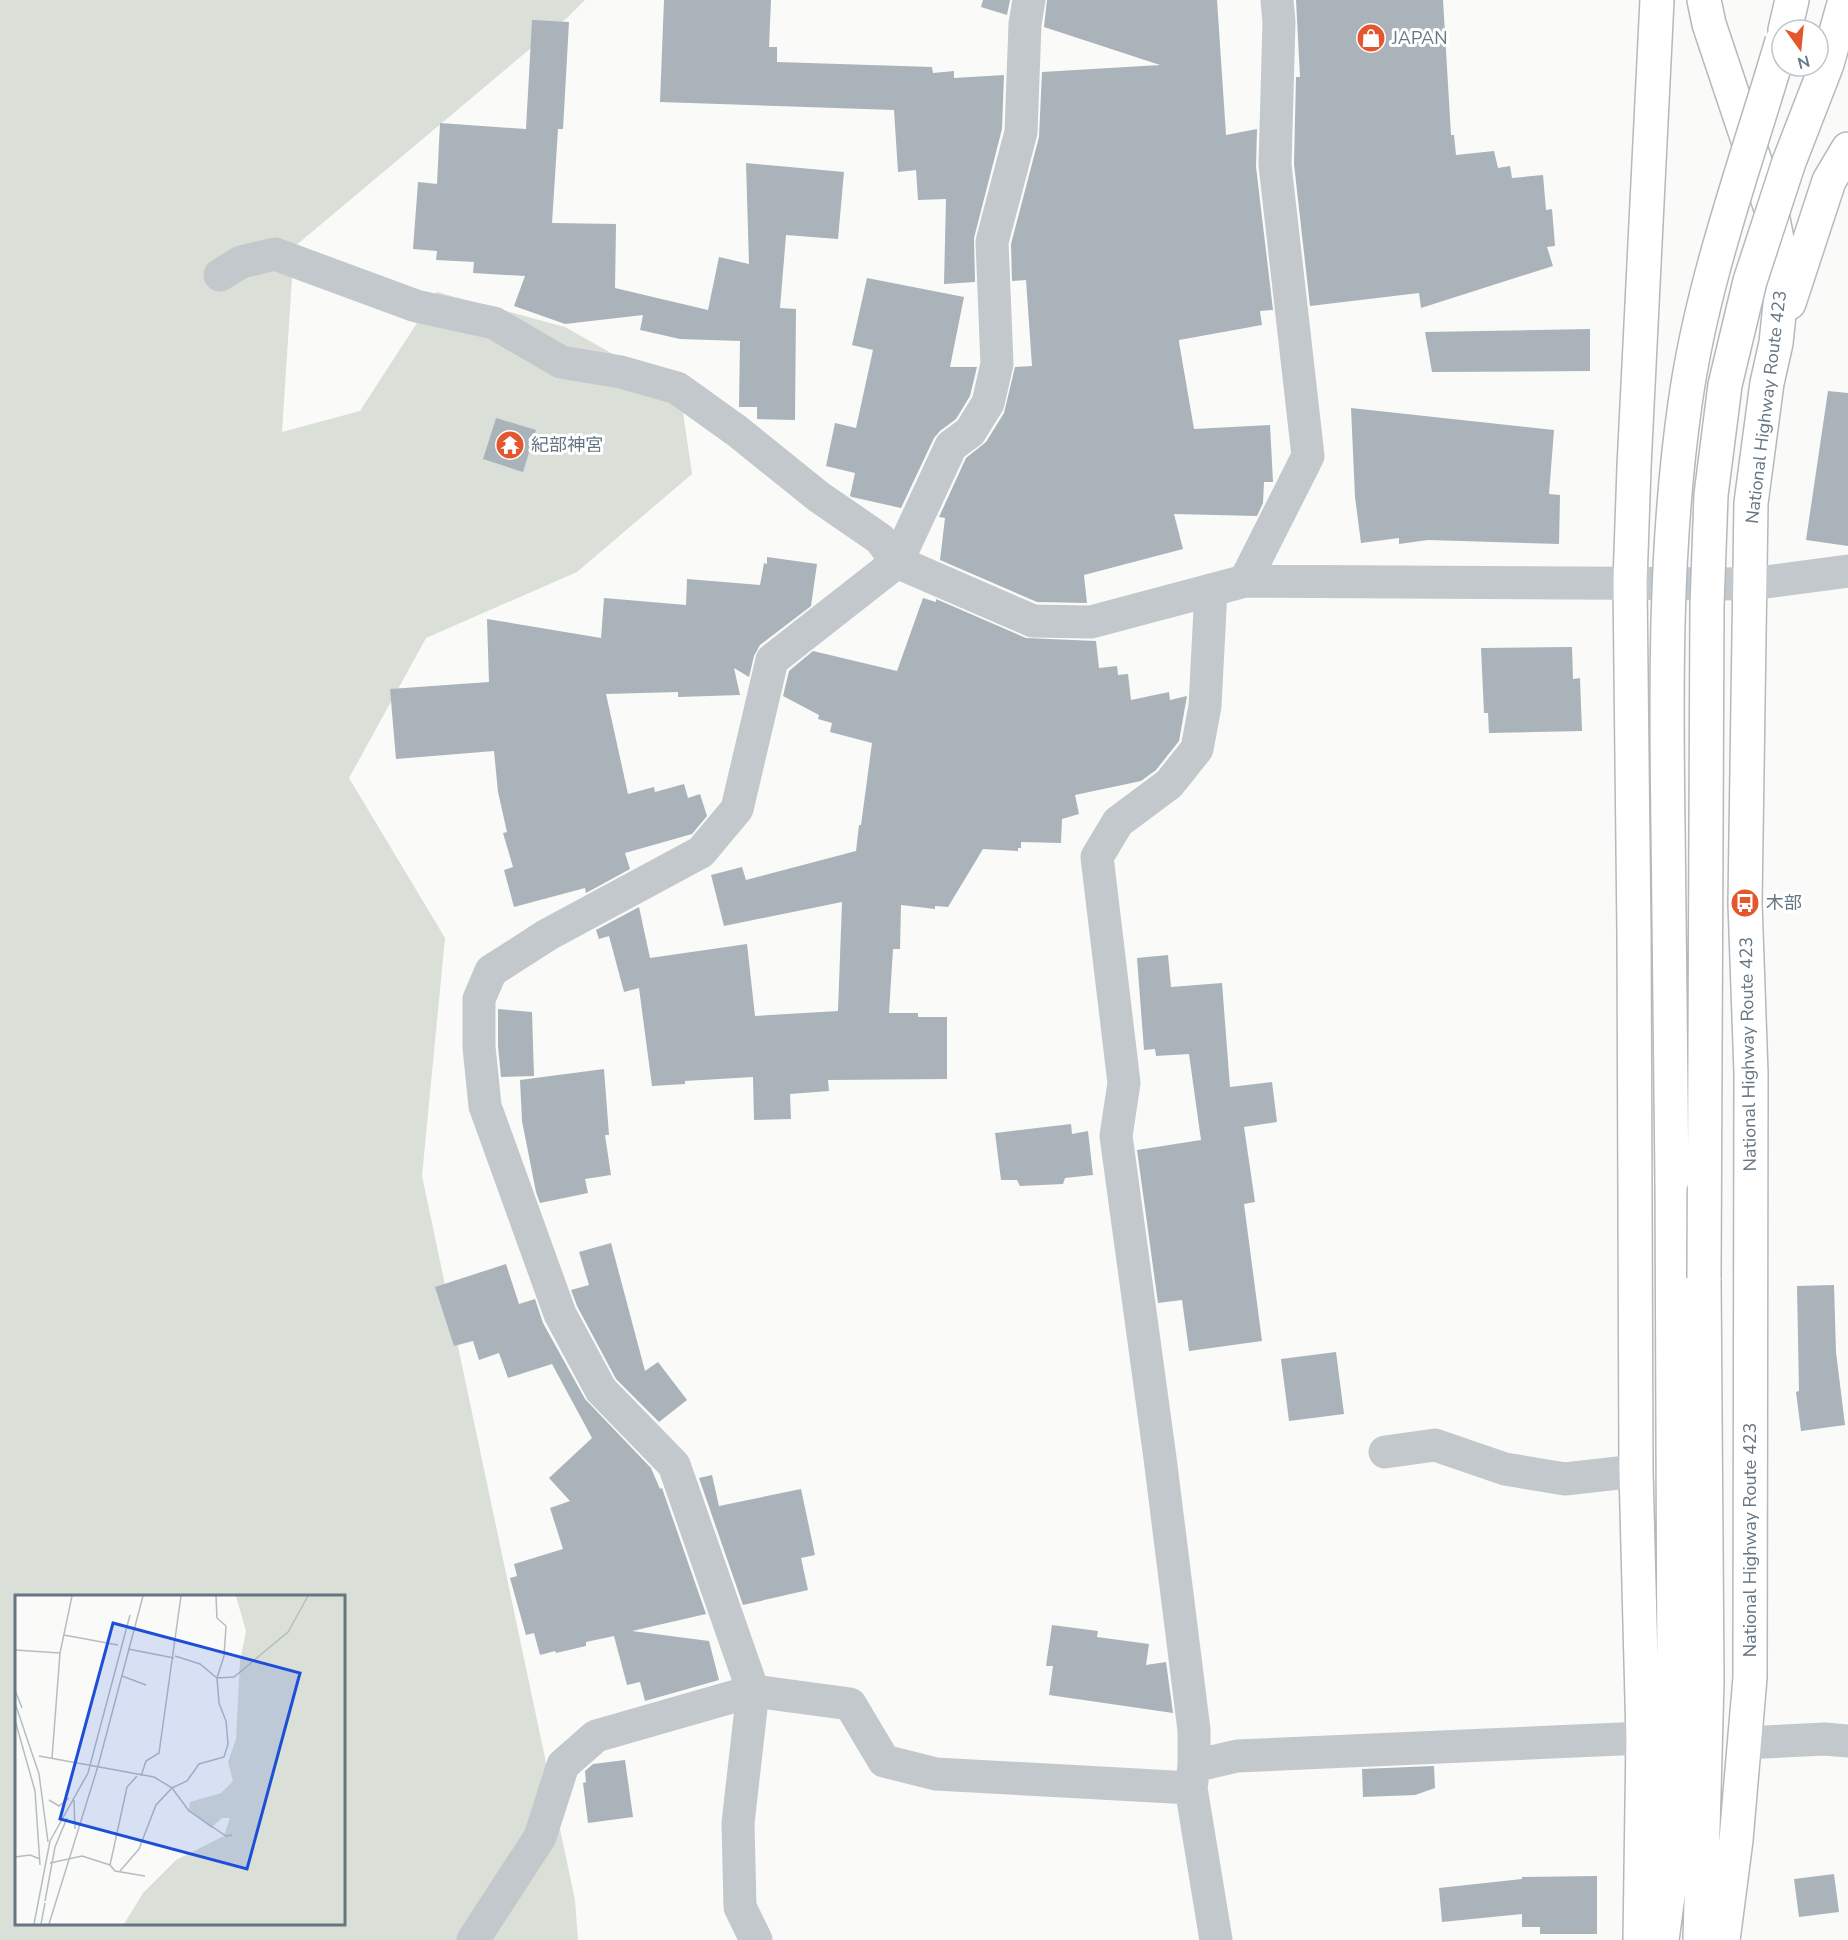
<svg xmlns="http://www.w3.org/2000/svg" width="1848" height="1940" viewBox="0 0 1848 1940" font-family="'Nunito Sans','Noto Sans JP',sans-serif">
<style>
.green{fill:#dadfd7;fill-rule:evenodd}
.building{fill:#aab3b9}
.lines{fill:none;stroke-linecap:round;stroke-linejoin:round}
.highway-casing{stroke:#b4b9bd;stroke-width:36}
.minor{stroke:#c3c8cc;stroke-width:33}
.highway{stroke:#fff;stroke-width:33}
.highway-bridge-casing{stroke:#b4b9bd;stroke-width:36;stroke-linecap:butt}
.highway-bridge{stroke:#fff;stroke-width:33}
.labels{text-anchor:middle;dominant-baseline:central;stroke-width:6;stroke-linejoin:round;paint-order:stroke}
.poi-label{font-size:18px;fill:#657683;stroke:#fff;text-anchor:start}
.street-label{font-size:18px;fill:#657683;stroke:#fff}
.inset-road{fill:none;stroke:#b5bdc2;stroke-width:1.5}
.view{fill:#1d4ed8;fill-opacity:0.15;stroke:#1d4ed8;stroke-width:3}
.inset-edge{fill:none;stroke:#657683;stroke-width:3}
</style>
<rect width="100%" height="100%" fill="#fafaf8"/>
<path class="green" d="M 0,0 L 585,0 L 568,17 L 294,247 L 282,432 L 360,411 L 437,292 L 565,327 L 680,392 L 692,474 L 577,572 L 426,638 L 349,778 L 445,938 L 422,1176 L 575,1900 L 578,1940 L 0,1940 ZM 16,1596 L 344,1596 L 344,1924 L 16,1924 Z"/>
<path class="building" d="M 664,0 L 771,0 L 769,47 L 777,47 L 777,62 L 932,67 L 933,73 L 954,71 L 954,78 L 1004,75 L 1002,129 L 974,238 L 975,282 L 944,284 L 946,199 L 918,200 L 916,170 L 898,172 L 894,110 L 660,102 Z
M 983,0 L 1010,0 L 1007,15 L 981,7 Z
M 1047,0 L 1217,0 L 1226,135 L 1257,129 L 1256,167 L 1273,310 L 1260,311 L 1262,325 L 1179,340 L 1179,342 L 1194,429 L 1270,425 L 1273,482 L 1264,482 L 1263,503 L 1257,516 L 1174,514 L 1183,549 L 1084,575 L 1087,603 L 1037,602 L 940,560 L 945,518 L 939,517 L 966,458 L 986,442 L 1004,413 L 1015,367 L 1032,366 L 1026,280 L 1012,281 L 1011,244 L 1039,137 L 1042,72 L 1160,65 L 1044,27 Z
M 1296,0 L 1443,0 L 1451,135 L 1454,135 L 1456,155 L 1494,151 L 1498,168 L 1510,166 L 1512,178 L 1543,175 L 1546,210 L 1552,209 L 1555,246 L 1547,247 L 1553,266 L 1421,308 L 1419,293 L 1310,306 L 1294,164 L 1296,77 L 1300,77 Z
M 532,20 L 569,22 L 563,129 L 558,129 L 552,223 L 616,224 L 615,288 L 708,310 L 719,257 L 749,264 L 746,163 L 844,172 L 838,239 L 786,235 L 780,308 L 796,309 L 795,420 L 757,419 L 757,407 L 739,407 L 740,341 L 680,339 L 640,330 L 643,315 L 565,324 L 514,306 L 525,276 L 473,273 L 474,262 L 436,260 L 437,251 L 413,249 L 418,182 L 437,184 L 440,123 L 526,129 Z
M 867,278 L 964,297 L 950,367 L 977,367 L 970,396 L 956,419 L 940,431 L 934,438 L 901,508 L 852,497 L 850,496 L 855,473 L 826,466 L 835,423 L 856,428 L 873,350 L 852,345 Z
M 1590,329 L 1590,371 L 1432,372 L 1425,332 Z
M 1828,391 L 1848,393 L 1848,546 L 1806,540 Z
M 1351,408 L 1554,430 L 1549,494 L 1560,495 L 1559,544 L 1428,540 L 1399,544 L 1399,538 L 1361,543 L 1355,497 Z
M 496,418 L 536,430 L 523,472 L 483,459 Z
M 767,557 L 817,564 L 811,606 L 760,645 L 754,656 L 749,677 L 734,668 L 740,695 L 678,697 L 678,692 L 606,694 L 628,794 L 654,787 L 655,792 L 684,784 L 688,798 L 700,794 L 707,816 L 692,834 L 625,853 L 630,869 L 586,893 L 585,888 L 514,907 L 504,870 L 513,867 L 503,833 L 507,832 L 498,792 L 494,751 L 396,759 L 390,689 L 489,682 L 487,619 L 601,638 L 604,598 L 686,605 L 687,579 L 760,585 L 764,563 L 767,564 Z
M 923,598 L 936,602 L 936,599 L 1026,638 L 1096,641 L 1099,668 L 1117,666 L 1118,675 L 1128,674 L 1131,700 L 1169,692 L 1170,700 L 1187,696 L 1179,741 L 1156,770 L 1141,781 L 1075,795 L 1079,814 L 1062,819 L 1061,843 L 1021,842 L 1021,848 L 1018,848 L 1018,851 L 983,849 L 948,907 L 935,906 L 935,909 L 901,905 L 900,949 L 893,949 L 889,1013 L 918,1013 L 918,1017 L 947,1017 L 947,1079 L 828,1080 L 829,1091 L 790,1094 L 791,1119 L 754,1120 L 753,1077 L 685,1081 L 685,1084 L 652,1086 L 639,988 L 624,992 L 609,936 L 599,939 L 596,930 L 639,907 L 650,958 L 747,944 L 755,1016 L 838,1011 L 842,902 L 724,926 L 711,875 L 742,867 L 746,880 L 856,851 L 859,825 L 861,825 L 872,743 L 830,732 L 832,723 L 818,719 L 819,715 L 783,696 L 789,671 L 813,651 L 897,671 Z
M 1572,647 L 1573,679 L 1580,678 L 1582,731 L 1489,733 L 1488,713 L 1484,713 L 1481,648 Z
M 1168,955 L 1171,987 L 1222,983 L 1230,1087 L 1272,1082 L 1277,1122 L 1244,1127 L 1255,1202 L 1244,1204 L 1262,1341 L 1189,1351 L 1182,1300 L 1158,1303 L 1137,1150 L 1201,1140 L 1189,1054 L 1156,1056 L 1155,1049 L 1144,1050 L 1137,958 Z
M 498,1009 L 532,1012 L 534,1076 L 501,1077 L 498,1046 Z
M 604,1069 L 609,1135 L 605,1135 L 611,1175 L 585,1179 L 588,1193 L 540,1203 L 536,1192 L 522,1121 L 520,1080 Z
M 1071,1124 L 1072,1134 L 1088,1131 L 1093,1175 L 1065,1178 L 1063,1184 L 1020,1186 L 1017,1180 L 1001,1180 L 995,1133 Z
M 611,1243 L 645,1371 L 658,1362 L 687,1400 L 659,1422 L 616,1379 L 577,1306 L 571,1290 L 589,1285 L 579,1252 Z
M 506,1264 L 519,1304 L 535,1299 L 543,1323 L 585,1399 L 651,1468 L 660,1489 L 662,1488 L 706,1614 L 632,1631 L 709,1641 L 719,1680 L 645,1701 L 640,1682 L 627,1685 L 614,1636 L 586,1642 L 586,1646 L 556,1653 L 555,1651 L 540,1655 L 534,1633 L 526,1635 L 510,1578 L 517,1576 L 514,1564 L 563,1549 L 550,1508 L 570,1501 L 549,1478 L 592,1438 L 552,1364 L 508,1378 L 499,1353 L 479,1360 L 473,1341 L 454,1346 L 435,1287 Z
M 1834,1285 L 1836,1352 L 1845,1425 L 1801,1431 L 1796,1392 L 1799,1391 L 1797,1286 Z
M 1336,1352 L 1344,1414 L 1289,1421 L 1281,1359 Z
M 712,1475 L 719,1506 L 801,1489 L 815,1555 L 801,1558 L 808,1590 L 743,1605 L 699,1478 Z
M 1052,1625 L 1098,1631 L 1097,1637 L 1149,1644 L 1146,1665 L 1166,1662 L 1173,1713 L 1049,1695 L 1053,1666 L 1046,1666 Z
M 625,1760 L 633,1817 L 588,1823 L 583,1783 L 586,1782 L 585,1771 L 593,1764 Z
M 1434,1766 L 1435,1788 L 1415,1795 L 1363,1797 L 1362,1769 Z
M 1834,1874 L 1839,1912 L 1799,1917 L 1794,1879 Z
M 1597,1876 L 1597,1934 L 1540,1934 L 1540,1927 L 1522,1927 L 1522,1914 L 1442,1922 L 1439,1888 L 1522,1879 L 1522,1877 Z"/>
<g class="lines">
<g class="highway-casing">
<path id="highway" d="M 1704,0 L 1709,24 L 1771,209 L 1780,254 L 1781,295 L 1776,343 L 1767,383 L 1751,503 L 1745,903 L 1751,1073 L 1750,1678 L 1736,1840 L 1723,1940
M 1785,30 L 1792,0
M 1789,303 L 1829,181 L 1848,149
M 1640,1940 L 1643,1738 L 1636,1471 L 1634,934 L 1630,582 L 1634,467 L 1657,0
M 1662,1940 L 1671,1873 L 1674,1684 L 1672,1180
M 1700,1940 L 1707,1680 L 1704,1278"/>
</g>
<path class="minor" d="M 220,275 L 241,262 L 275,254 L 416,306 L 494,323 L 561,362 L 621,372 L 677,388 L 737,431 L 819,497 L 880,539 L 897,562
M 897,562 L 951,446 L 970,432 L 988,403 L 997,364 L 992,242 L 1021,132 L 1025,24 L 1029,0
M 1245,581 L 1308,456 L 1275,165 L 1279,22 L 1277,0
M 1211,590 L 1205,706 L 1197,749 L 1169,784 L 1118,822 L 1097,857 L 1124,1083 L 1116,1136 L 1160,1458 L 1194,1730 L 1194,1766 L 1191,1788 L 1216,1940
M 1385,1452 L 1435,1445 L 1505,1469 L 1565,1479 L 1636,1471
M 1745,1743 L 1825,1739 L 1848,1741
M 1194,1766 L 1237,1756 L 1643,1738
M 473,1940 L 540,1837 L 563,1765 L 596,1736 L 753,1691 L 850,1704 L 884,1761 L 936,1774 L 1191,1788
M 756,1940 L 740,1907 L 738,1823 L 753,1691 L 674,1465 L 601,1390 L 560,1314 L 485,1106 L 479,1047 L 479,999 L 491,971 L 547,935 L 701,852 L 737,809 L 772,660 L 897,562 L 1033,621 L 1091,622 L 1245,581 L 1750,584 L 1848,571"/>
<use href="#highway" class="highway"/>
<g class="highway-bridge-casing">
<path id="highway-bridge" d="M 1672,1180 C 1671,1062 1669,944 1668,826 C 1666,685 1665,544 1685,404 C 1702,280 1747,161 1782,41
M 1704,1278 L 1707,605 L 1711,495 L 1725,385 L 1750,281 L 1789,162 L 1827,64 L 1845,0"/>
</g>
<use href="#highway-bridge" class="highway-bridge"/>
</g>
<defs>
<g id="shop-disc" transform="scale(1.5)"><circle r="9.5" fill="#e4572e" stroke="#fff"/><path d="M-5-2.5h2.3a2.7 3.5 0 0 1 5.4 0H5L5.5 6h-11ZM-1.5-2.5h3a1.5 2.3 0 0 0-3 0Z" fill="#fff"/></g>
<g id="temple-disc" transform="scale(1.5)"><circle r="9.5" fill="#e4572e" stroke="#fff"/><path d="M0-6L5-2H3V0L6.5 2.5H4V6H1.5V3h-3V6H-4V2.5H-6.5L-3 0V-2H-5Z" fill="#fff"/></g>
<g id="bus-disc" transform="scale(1.5)"><circle r="9.5" fill="#e4572e" stroke="#fff"/><path d="M-5-6H5V4H4V6H2V4H-2V6H-4V4H-5ZM-3.5-4V0h7V-4ZM-3.5 1.2v1.5H-2V1.2ZM2 1.2v1.5H3.5V1.2Z" fill="#fff"/></g>
</defs>
<g fill-rule="evenodd">
<use href="#shop-disc" x="1371" y="38"/>
<use href="#temple-disc" x="510" y="445"/>
<use href="#bus-disc" x="1745" y="903"/>
</g>
<g class="labels">
<g class="poi-label">
<text x="1392" y="38">JAPAN</text>
<text x="531" y="445">紀部神宮</text>
<text x="1766" y="903">木部</text>
</g>
<g class="street-label">
<text transform="translate(1766 407) rotate(-83)">National Highway Route 423</text>
<text transform="translate(1748 1054) rotate(-91)">National Highway Route 423</text>
<text transform="translate(1750 1540) rotate(-90)">National Highway Route 423</text>
</g>
</g>
<g transform="translate(15 1595)">
<rect width="330" height="330" fill="#fafaf8"/>
<path d="M 221,1 L 330,1 L 330,329 L 109,329 L 128,298 L 161,265 L 209,241 L 215,223 L 207,223 L 196,233 L 174,216 L 175,207 L 206,198 L 218,186 L 213,167 L 221,144 L 225,66 L 231,36 Z" fill="#dadfd7"/>
<path class="inset-road" d="M 49,40 L 103,50M 113,54 L 159,63M 0,55 L 45,58M 160,61 L 185,69 L 202,83 L 219,82 L 273,37 L 293,1M 107,81 L 131,90M 0,95 L 7,113M 0,108 L 24,179 L 33,247M 0,125 L 20,196 L 25,270M 24,161 L 139,182 L 157,193 L 172,186 L 184,169 L 209,162 L 213,149 L 211,126 L 204,108 L 202,83 L 209,61 L 211,31 L 202,23 L 201,1M 37,163 L 45,58 L 57,1M 126,181 L 131,166 L 144,158 L 166,1M 34,205 L 44,211 L 54,203M 59,205 L 60,234M 0,262 L 15,260 L 25,264M 35,268 L 67,261 L 95,270 L 100,276 L 130,281M 95,270 L 112,192 L 122,181M 105,276 L 124,254 L 141,210 L 157,193 L 174,216 L 211,241 L 217,240M 30,306 L 40,252 L 52,223M 19,329 L 35,246 L 73,178 L 115,20M 26,329 L 30,308M 34,329 L 83,171 L 128,1"/>
<path class="view" d="M 98,28 L 285,78 L 232,274 L 45,224 Z"/>
<rect width="330" height="330" class="inset-edge"/>
</g>
<g transform="translate(1800 48) rotate(165)"><circle r="28" fill="#ffffff" stroke="#c1c8cd" stroke-width="1.5"/>
<path d="M0-4.5L10 22L0 15L-10 22Z" fill="#e4572e"/>
<text y="-9" font-size="16" font-weight="bold" text-anchor="middle" fill="#657683">N</text>
</g>
</svg>
